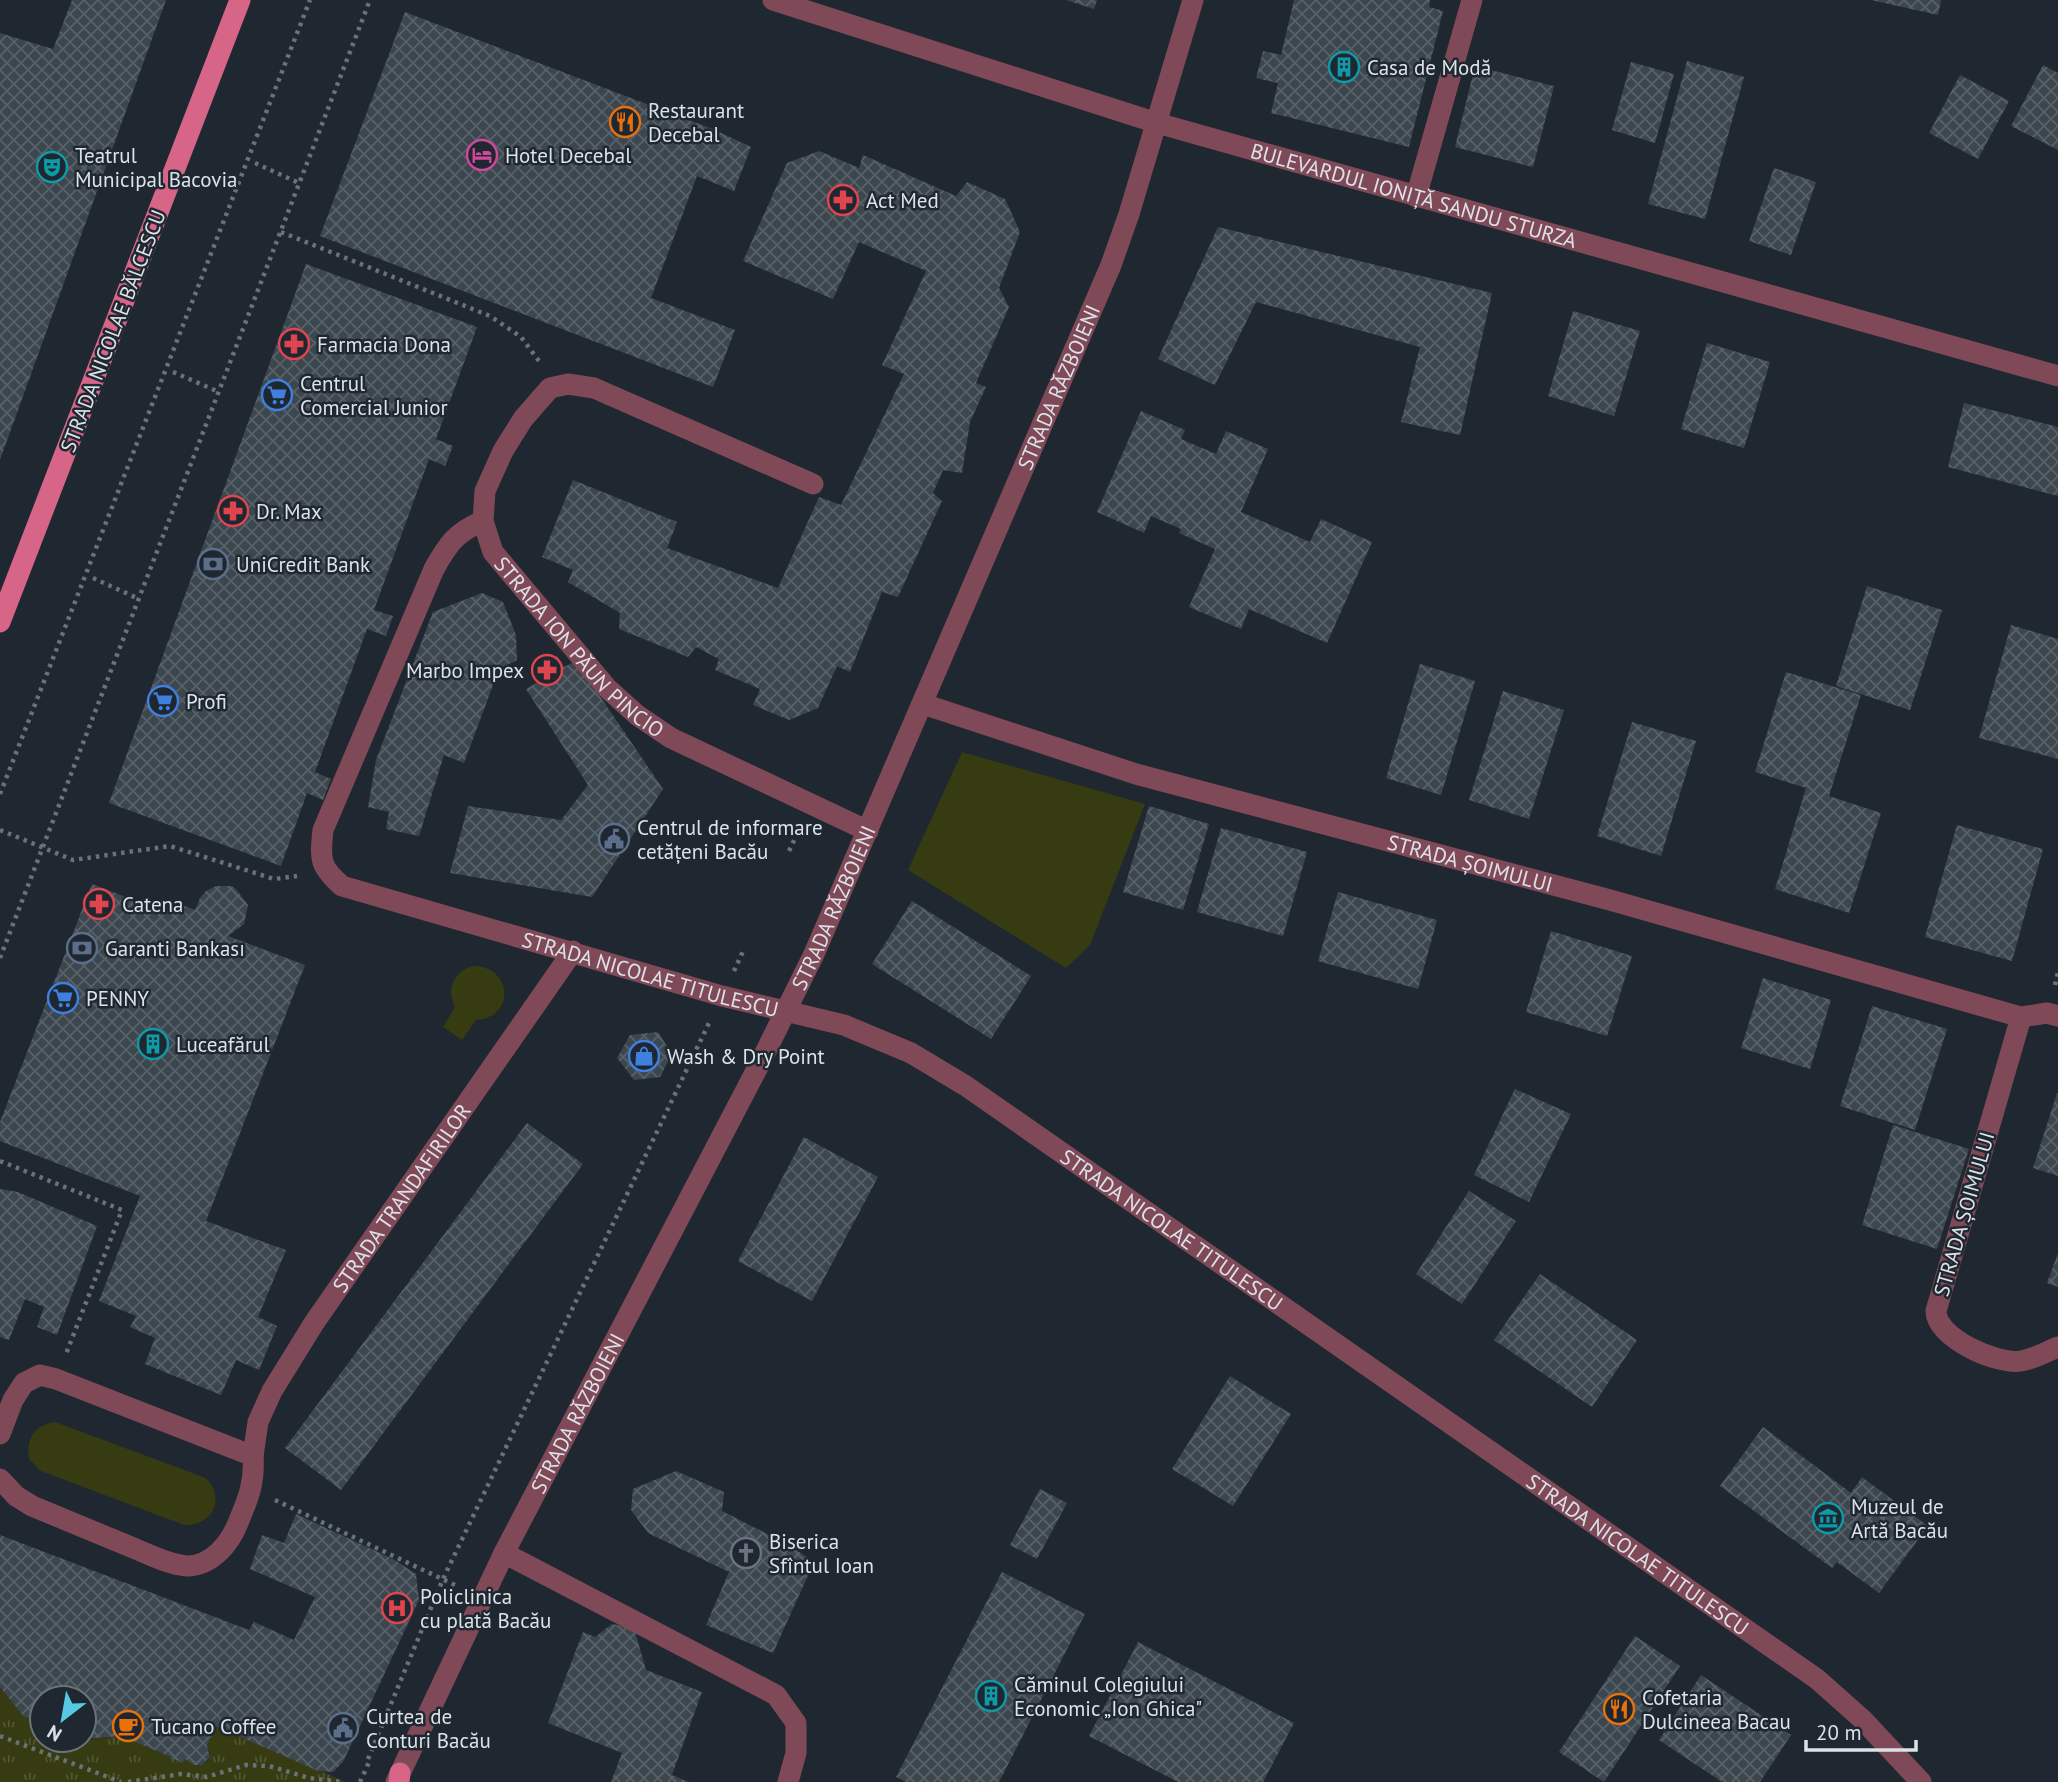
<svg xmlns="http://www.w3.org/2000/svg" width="2058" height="1782" viewBox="0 0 2058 1782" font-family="'PT Sans',sans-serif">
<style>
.green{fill:#363b12}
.park{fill:url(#park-tufts)}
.building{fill:url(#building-cross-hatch)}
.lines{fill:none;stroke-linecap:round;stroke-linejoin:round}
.path{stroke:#697179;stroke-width:4.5;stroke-dasharray:3.5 5;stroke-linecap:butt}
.minor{stroke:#804958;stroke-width:21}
.major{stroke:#d66588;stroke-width:21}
.labels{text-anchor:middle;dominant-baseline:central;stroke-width:5;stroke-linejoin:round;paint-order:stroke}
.poi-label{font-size:21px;fill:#dce3e8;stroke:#1f2831;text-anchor:start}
.street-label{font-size:21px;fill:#dce3e8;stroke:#1f2831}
</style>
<defs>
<pattern id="park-tufts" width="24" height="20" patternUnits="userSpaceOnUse" patternTransform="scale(1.75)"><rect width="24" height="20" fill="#363b12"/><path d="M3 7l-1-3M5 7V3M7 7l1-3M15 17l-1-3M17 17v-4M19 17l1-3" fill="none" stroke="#525734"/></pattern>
<pattern id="building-cross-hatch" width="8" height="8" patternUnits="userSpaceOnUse" patternTransform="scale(1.75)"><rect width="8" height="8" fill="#3c464f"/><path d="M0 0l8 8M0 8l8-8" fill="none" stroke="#586168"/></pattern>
</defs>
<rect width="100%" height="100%" fill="#1f2831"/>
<path class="green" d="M 962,752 L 1145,804 L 1090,945 L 1066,968 L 908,870 Z
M 472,966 C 513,965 516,1018 476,1020 L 462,1040 L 443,1027 L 455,1007 C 446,989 453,973 472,966 Z
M 55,1422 L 206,1478 C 226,1499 213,1526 184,1525 L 41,1471 L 29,1459 C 26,1439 34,1425 55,1422 Z"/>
<path class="park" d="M 0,1687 L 23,1716 L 42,1724 L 42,1740 L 84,1740 L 121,1736 L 171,1757 L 171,1759 L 177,1761 L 185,1759 L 198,1766 L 208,1761 L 210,1753 L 207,1746 L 216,1726 L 346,1782 L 0,1782 Z"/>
<path class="building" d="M 72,0 L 166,0 L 0,460 L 0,33 L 53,49 Z
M 1066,0 L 1097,0 L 1094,9 Z
M 1294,0 L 1430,0 L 1429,7 L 1443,11 L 1409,147 L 1271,113 L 1278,83 L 1256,78 L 1263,51 L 1281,55 Z
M 1871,0 L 1941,0 L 1938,15 Z
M 405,12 L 715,130 L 751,147 L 734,191 L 697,176 L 651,298 L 735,330 L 713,387 L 320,236 Z
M 1687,61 L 1744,77 L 1705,219 L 1648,204 Z
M 1631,62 L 1674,74 L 1655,143 L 1612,130 Z
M 2043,65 L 2058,73 L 2058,150 L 2011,126 Z
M 1475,66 L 1554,86 L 1533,167 L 1455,147 Z
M 1960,75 L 2009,101 L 1978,159 L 1929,133 Z
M 819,151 L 859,168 L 863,155 L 956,196 L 967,182 L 1005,199 L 1020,232 L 999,288 L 1009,307 L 976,383 L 986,387 L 970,422 L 962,473 L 943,470 L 933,493 L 942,501 L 898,597 L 882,592 L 850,672 L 837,666 L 818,708 L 789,720 L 753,705 L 760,689 L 715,670 L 719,659 L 696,647 L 688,657 L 619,629 L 620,613 L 568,582 L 573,570 L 542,557 L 573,480 L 677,522 L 667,548 L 778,588 L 819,497 L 841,505 L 904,374 L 882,365 L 926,271 L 859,242 L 833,299 L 743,261 L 787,163 Z
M 1774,168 L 1816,182 L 1791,255 L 1749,241 Z
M 1218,227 L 1492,293 L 1460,435 L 1401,422 L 1420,347 L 1256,302 L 1215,385 L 1158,359 Z
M 306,264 L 477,327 L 436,439 L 453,446 L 445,466 L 429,459 L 374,610 L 393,616 L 386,636 L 367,629 L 315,772 L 331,779 L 323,800 L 307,793 L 281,866 L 109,803 Z
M 1573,311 L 1640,331 L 1614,416 L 1548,396 Z
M 1707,343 L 1770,362 L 1744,448 L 1681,429 Z
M 1964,403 L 2058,427 L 2058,496 L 1948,467 Z
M 1141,411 L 1185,430 L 1181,439 L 1216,454 L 1226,431 L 1268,449 L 1241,512 L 1310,542 L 1321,519 L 1372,542 L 1327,643 L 1249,609 L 1241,629 L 1189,607 L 1215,549 L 1179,533 L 1181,529 L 1151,516 L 1144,533 L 1097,512 Z
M 1867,586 L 1942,610 L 1910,710 L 1836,686 Z
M 482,593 L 503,602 L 516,635 L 517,660 L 499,669 L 464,763 L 444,755 L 419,836 L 386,829 L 389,812 L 368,807 L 376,760 L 433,612 Z
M 2011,625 L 2058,639 L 2058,759 L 1979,738 Z
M 557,656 L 564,667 L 576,661 L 663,789 L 592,897 L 450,873 L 468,806 L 561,820 L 588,785 L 526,689 L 538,682 L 531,672 Z
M 1420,664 L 1475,681 L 1441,795 L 1386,778 Z
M 1786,672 L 1861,695 L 1829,796 L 1881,813 L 1849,913 L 1775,889 L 1806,788 L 1755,772 Z
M 1503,691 L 1564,710 L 1529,819 L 1469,800 Z
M 1632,722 L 1696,741 L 1661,856 L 1597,836 Z
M 1149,806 L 1209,824 L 1183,910 L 1123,892 Z
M 1957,825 L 2043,849 L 2012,961 L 1925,937 Z
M 1221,828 L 1307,852 L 1283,936 L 1197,912 Z
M 92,884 L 165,912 L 170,900 L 195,910 L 200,898 L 206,891 L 216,886 L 231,886 L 236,889 L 248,905 L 244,924 L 228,936 L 305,965 L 206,1221 L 286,1250 L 258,1317 L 277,1326 L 259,1370 L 236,1360 L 221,1395 L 145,1364 L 155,1338 L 130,1327 L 136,1316 L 99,1301 L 140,1196 L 0,1141 L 0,1122 Z
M 1338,892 L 1437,920 L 1418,989 L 1318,961 Z
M 912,901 L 1031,976 L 991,1039 L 872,964 Z
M 1551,931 L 1632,956 L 1607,1036 L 1526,1012 Z
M 1763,978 L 1831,1000 L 1810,1069 L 1741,1048 Z
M 1872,1006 L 1947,1029 L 1915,1130 L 1840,1106 Z
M 658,1032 L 672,1054 L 660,1077 L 634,1080 L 617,1058 L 630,1035 Z
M 1515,1089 L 1571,1114 L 1529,1202 L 1474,1175 Z
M 2057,1093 L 2058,1093 L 2058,1176 L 2033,1168 Z
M 527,1123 L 583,1164 L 341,1490 L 285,1448 Z
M 1893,1125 L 1969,1149 L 1937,1249 L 1862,1225 Z
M 804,1137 L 878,1177 L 812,1301 L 738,1261 Z
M 0,1189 L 18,1192 L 97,1226 L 57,1335 L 37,1327 L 44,1307 L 25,1299 L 9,1340 L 0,1337 Z
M 1469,1191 L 1516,1221 L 1462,1304 L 1416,1274 Z
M 2058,1253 L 2058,1287 L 2047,1283 Z
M 1540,1274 L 1637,1340 L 1592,1407 L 1494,1340 Z
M 1230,1376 L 1291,1414 L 1233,1506 L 1172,1469 Z
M 1763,1427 L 1851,1493 L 1862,1477 L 1928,1526 L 1879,1593 L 1837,1562 L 1832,1568 L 1720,1486 Z
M 676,1471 L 724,1492 L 722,1511 L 789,1545 L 814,1562 L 773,1653 L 706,1625 L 729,1572 L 648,1533 L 631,1510 L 633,1489 Z
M 1040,1489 L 1067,1503 L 1037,1559 L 1010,1545 Z
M 296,1514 L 393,1559 L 416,1574 L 419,1600 L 343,1762 L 333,1772 L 318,1771 L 216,1726 L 207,1746 L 210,1757 L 202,1765 L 194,1765 L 185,1759 L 183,1762 L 171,1759 L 171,1757 L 121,1736 L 84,1739 L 84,1698 L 42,1698 L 42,1724 L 23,1716 L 0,1687 L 0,1535 L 249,1630 L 254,1622 L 294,1640 L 315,1597 L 250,1569 L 262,1535 L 284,1543 Z
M 1002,1572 L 1085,1614 L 999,1782 L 906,1782 L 896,1777 Z
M 612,1624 L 634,1628 L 646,1670 L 702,1692 L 672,1775 L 689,1782 L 611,1782 L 622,1753 L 548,1723 L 583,1632 L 595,1637 Z
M 1635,1636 L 1680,1666 L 1604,1782 L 1559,1752 Z
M 1138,1642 L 1294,1723 L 1263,1782 L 1178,1782 L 1089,1736 Z
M 1701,1675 L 1791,1735 L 1760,1782 L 1722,1782 L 1659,1740 Z"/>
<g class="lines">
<path class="path" d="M 255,163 L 299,183
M 281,232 L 490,316 L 521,337 L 539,361
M 173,372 L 219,392
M 93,578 L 139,599
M 0,794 L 310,0
M 0,830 L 73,860 L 170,846 L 274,879 L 297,876
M 789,851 L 799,830
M 0,958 L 370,0
M 734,971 L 744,949
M 2055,985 L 2058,972
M 0,1161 L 122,1210 L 66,1354
M 275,1500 L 457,1586
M 0,1736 L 121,1782
M 368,1759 L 443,1579 L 709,1023
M 128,1782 L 181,1774 L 207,1777 L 246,1765 L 269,1766 L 309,1778 L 342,1782
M 360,1782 L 370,1760"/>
<g class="minor">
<path id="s1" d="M 773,0 L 1157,123 L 2058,376"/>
<path d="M 1416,197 L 1472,0"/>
<path id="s2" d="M 813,484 L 594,388 L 568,384 L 550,388 L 523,419 L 503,451 L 485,491 L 483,521 L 493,552 L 607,688 L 637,715 L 671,738 L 868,831"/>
<path id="s3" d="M 483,521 C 456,532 448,544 434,569 L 323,830 C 320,859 319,866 342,886 L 722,996 L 844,1025 L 911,1053 L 966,1086 L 1817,1679 L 1862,1719 L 1921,1782"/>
<path id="s4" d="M 923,704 L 1136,774 L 1610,900 L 2021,1017 L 2047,1013 L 2058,1016"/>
<path d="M 2021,1017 L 1936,1311 C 1936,1338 1997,1365 2021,1361 C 2034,1359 2046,1352 2058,1347"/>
<path d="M 0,1434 L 13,1400 L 24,1383 L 40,1375 L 56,1379 L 253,1456 C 255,1483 248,1499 238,1523 C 230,1543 212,1566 187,1566 C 169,1565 148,1554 131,1547 C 98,1533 65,1520 32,1506 L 16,1496 L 0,1479"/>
<path id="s5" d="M 253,1456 L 258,1422 L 272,1391 L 314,1323 L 573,951"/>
<path d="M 504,1553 L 776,1695 L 796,1723 L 796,1753 L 788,1782"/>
<path id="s6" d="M 396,1782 L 504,1553 L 759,1065 L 814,954 L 1111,265 L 1129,214 L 1193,0"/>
</g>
<path class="major" d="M 0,622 L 240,0
M 399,1782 L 400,1773"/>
</g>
<defs>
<g id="building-ring" transform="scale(1.575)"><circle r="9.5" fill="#1f2831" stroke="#0f9aa8" stroke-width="1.5"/><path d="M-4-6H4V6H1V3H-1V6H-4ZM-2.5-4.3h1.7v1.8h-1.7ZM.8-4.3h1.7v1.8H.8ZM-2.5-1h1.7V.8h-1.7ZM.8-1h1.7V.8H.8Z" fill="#0f9aa8"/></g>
<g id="restaurant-ring" transform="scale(1.575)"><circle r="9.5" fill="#1f2831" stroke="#e8710a" stroke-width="1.5"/><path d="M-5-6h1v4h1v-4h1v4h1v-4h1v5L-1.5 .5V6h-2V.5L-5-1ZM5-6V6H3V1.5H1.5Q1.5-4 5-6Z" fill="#e8710a"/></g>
<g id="hotel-ring" transform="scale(1.575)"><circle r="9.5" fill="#1f2831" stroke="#d1479c" stroke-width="1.5"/><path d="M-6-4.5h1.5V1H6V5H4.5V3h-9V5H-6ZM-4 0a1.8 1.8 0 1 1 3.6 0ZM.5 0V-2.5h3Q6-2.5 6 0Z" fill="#d1479c"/></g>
<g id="theatre-ring" transform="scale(1.575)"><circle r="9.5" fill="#1f2831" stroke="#0f9aa8" stroke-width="1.5"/><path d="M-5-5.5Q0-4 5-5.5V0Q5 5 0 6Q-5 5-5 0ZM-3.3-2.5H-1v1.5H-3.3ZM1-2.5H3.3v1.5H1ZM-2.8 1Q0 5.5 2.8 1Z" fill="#0f9aa8"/></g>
<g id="pharmacy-ring" transform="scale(1.575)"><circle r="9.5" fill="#1f2831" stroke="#e0444e" stroke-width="1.5"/><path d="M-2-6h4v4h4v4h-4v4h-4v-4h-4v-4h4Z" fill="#e0444e"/></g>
<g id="supermarket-ring" transform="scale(1.575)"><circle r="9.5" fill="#1f2831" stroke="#3f7fe0" stroke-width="1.5"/><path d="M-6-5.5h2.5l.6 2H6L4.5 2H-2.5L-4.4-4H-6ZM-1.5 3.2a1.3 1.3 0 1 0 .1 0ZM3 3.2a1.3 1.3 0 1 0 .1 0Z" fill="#3f7fe0"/></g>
<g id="bank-ring" transform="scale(1.575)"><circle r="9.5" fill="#1f2831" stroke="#5c6f8a" stroke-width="1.5"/><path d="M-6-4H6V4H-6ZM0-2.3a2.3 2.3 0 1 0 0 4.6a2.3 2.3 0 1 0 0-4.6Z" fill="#5c6f8a"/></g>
<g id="civic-ring" transform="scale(1.575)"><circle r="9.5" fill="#1f2831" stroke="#5c6f8a" stroke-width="1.5"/><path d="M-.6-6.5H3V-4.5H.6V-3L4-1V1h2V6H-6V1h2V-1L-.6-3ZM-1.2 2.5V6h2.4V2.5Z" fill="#5c6f8a"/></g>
<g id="shop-ring" transform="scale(1.575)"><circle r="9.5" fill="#1f2831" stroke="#3f7fe0" stroke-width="1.5"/><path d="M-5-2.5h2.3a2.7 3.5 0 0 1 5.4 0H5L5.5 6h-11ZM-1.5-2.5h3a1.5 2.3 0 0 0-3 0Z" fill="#3f7fe0"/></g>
<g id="museum-ring" transform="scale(1.575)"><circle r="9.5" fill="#1f2831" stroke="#0f9aa8" stroke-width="1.5"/><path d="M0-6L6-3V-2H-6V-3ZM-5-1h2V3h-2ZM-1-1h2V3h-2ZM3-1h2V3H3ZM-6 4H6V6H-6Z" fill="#0f9aa8"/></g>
<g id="church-ring" transform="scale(1.575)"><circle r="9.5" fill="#1f2831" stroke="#6b7280" stroke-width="1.5"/><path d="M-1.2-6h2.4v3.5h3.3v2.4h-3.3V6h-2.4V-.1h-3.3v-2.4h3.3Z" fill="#6b7280"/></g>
<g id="hospital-ring" transform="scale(1.575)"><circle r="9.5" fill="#1f2831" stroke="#e0444e" stroke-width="1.5"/><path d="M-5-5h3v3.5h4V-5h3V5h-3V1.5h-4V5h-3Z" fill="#e0444e"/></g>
<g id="cafe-ring" transform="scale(1.575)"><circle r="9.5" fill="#1f2831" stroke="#e8710a" stroke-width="1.5"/><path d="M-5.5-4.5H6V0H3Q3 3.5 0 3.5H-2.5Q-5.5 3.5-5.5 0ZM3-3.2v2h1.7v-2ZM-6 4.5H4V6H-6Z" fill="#e8710a"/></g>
</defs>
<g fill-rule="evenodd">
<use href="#building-ring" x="1344" y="67"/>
<use href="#restaurant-ring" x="625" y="122"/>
<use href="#hotel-ring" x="482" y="155"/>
<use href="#theatre-ring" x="52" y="167"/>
<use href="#pharmacy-ring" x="843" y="200"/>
<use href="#pharmacy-ring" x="294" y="344"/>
<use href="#supermarket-ring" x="277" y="395"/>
<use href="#pharmacy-ring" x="233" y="511"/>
<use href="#bank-ring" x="213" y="564"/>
<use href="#pharmacy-ring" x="547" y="670"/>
<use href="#supermarket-ring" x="163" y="701"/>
<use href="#civic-ring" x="614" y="839"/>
<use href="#pharmacy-ring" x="99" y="904"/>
<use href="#bank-ring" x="82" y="948"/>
<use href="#supermarket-ring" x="63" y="998"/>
<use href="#building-ring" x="153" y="1044"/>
<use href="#shop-ring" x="644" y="1056"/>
<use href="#museum-ring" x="1828" y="1518"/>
<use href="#church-ring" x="746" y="1553"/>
<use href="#hospital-ring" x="397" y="1608"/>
<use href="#building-ring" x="991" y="1696"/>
<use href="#restaurant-ring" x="1619" y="1709"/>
<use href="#cafe-ring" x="128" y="1726"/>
<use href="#civic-ring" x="343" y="1728"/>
</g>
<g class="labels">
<g class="poi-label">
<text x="1367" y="67">Casa de Modă</text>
<text x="648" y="110">Restaurant<tspan x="648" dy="24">Decebal</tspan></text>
<text x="75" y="155">Teatrul<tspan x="75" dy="24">Municipal Bacovia</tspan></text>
<text x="505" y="155">Hotel Decebal</text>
<text x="866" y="200">Act Med</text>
<text x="317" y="344">Farmacia Dona</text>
<text x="300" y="383">Centrul<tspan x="300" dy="24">Comercial Junior</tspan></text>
<text x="256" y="511">Dr. Max</text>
<text x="236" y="564">UniCredit Bank</text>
<text x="524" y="670" text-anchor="end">Marbo Impex</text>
<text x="186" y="701">Profi</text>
<text x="637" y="827">Centrul de informare<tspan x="637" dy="24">cetățeni Bacău</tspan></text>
<text x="122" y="904">Catena</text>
<text x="105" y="948">Garanti Bankası</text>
<text x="86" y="998">PENNY</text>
<text x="176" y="1044">Luceafărul</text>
<text x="667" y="1056">Wash &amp; Dry Point</text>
<text x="1851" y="1506">Muzeul de<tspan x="1851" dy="24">Artă Bacău</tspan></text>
<text x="769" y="1541">Biserica<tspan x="769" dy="24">Sfîntul Ioan</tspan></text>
<text x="420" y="1596">Policlinica<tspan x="420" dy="24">cu plată Bacău</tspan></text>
<text x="1014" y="1684">Căminul Colegiului<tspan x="1014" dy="24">Economic „Ion Ghica"</tspan></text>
<text x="1642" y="1697">Cofetaria<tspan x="1642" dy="24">Dulcineea Bacau</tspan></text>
<text x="366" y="1716">Curtea de<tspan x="366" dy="24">Conturi Bacău</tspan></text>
<text x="151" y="1726">Tucano Coffee</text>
</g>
<g class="street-label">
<text stroke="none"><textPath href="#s1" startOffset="670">BULEVARDUL IONIȚĂ SANDU STURZA</textPath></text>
<text transform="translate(113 331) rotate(-69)">STRADA NICOLAE BĂLCESCU</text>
<text stroke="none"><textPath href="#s6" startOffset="1545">STRADA RĂZBOIENI</textPath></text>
<text stroke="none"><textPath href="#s2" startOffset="598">STRADA ION PĂUN PINCIO</textPath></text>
<text stroke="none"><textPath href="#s4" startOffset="570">STRADA ȘOIMULUI</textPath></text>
<text stroke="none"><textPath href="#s6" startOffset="978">STRADA RĂZBOIENI</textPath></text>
<text stroke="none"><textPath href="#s3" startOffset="738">STRADA NICOLAE TITULESCU</textPath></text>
<text stroke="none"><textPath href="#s5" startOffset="301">STRADA TRANDAFIRILOR</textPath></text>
<text transform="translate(1964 1214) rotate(-74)">STRADA ȘOIMULUI</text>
<text stroke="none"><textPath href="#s3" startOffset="1326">STRADA NICOLAE TITULESCU</textPath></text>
<text stroke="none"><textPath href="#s6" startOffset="411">STRADA RĂZBOIENI</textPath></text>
<text stroke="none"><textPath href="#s3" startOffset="1894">STRADA NICOLAE TITULESCU</textPath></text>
</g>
</g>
<g transform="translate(63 1719) rotate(211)"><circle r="33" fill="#1f2831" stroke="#6b737a" stroke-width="2"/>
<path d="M0-5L12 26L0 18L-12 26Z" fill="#57c9e2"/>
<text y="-10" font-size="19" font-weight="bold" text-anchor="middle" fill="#dce3e8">N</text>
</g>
<path d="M1806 1740v10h110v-10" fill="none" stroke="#dce3e8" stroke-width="3.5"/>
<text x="1816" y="1740" font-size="21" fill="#dce3e8" stroke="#1f2831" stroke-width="5" paint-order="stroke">20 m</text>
</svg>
